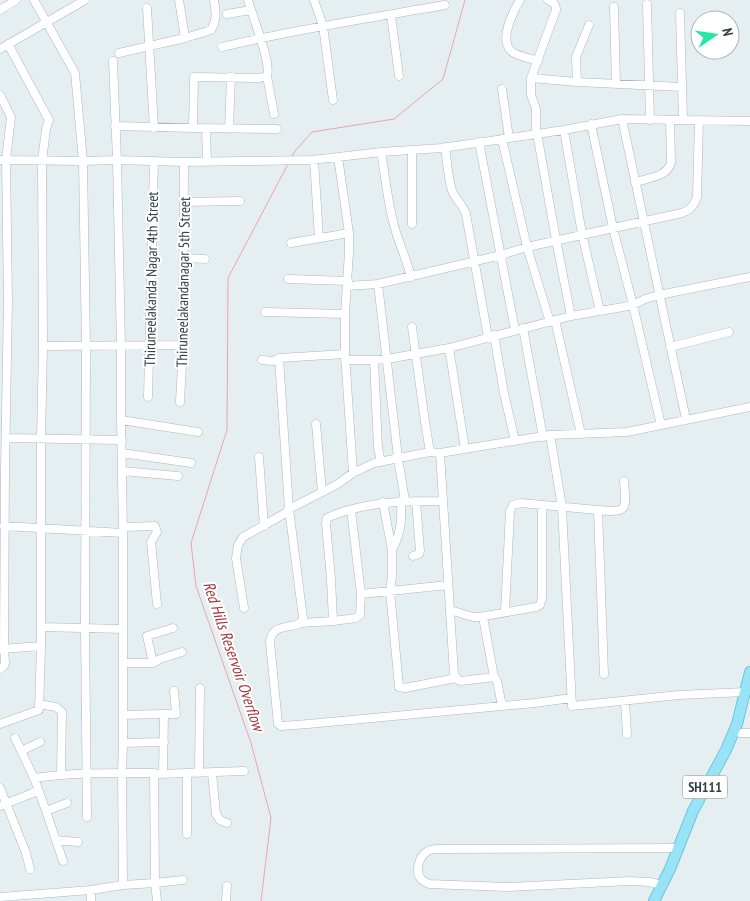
<svg xmlns="http://www.w3.org/2000/svg" width="750" height="901" viewBox="0 0 750 901" font-family="'PT Sans Narrow',sans-serif">
<style>
.lines{fill:none;stroke-linecap:round;stroke-linejoin:round}
.stream{stroke:#eaa5ac;stroke-width:1}
.minor-casing{stroke:#a9b9bc;stroke-width:9}
.major-casing{stroke:#6ac5da;stroke-width:12}
.minor{stroke:#fff;stroke-width:8}
.major{stroke:#99e3f6;stroke-width:10}
.labels{text-anchor:middle;dominant-baseline:central;stroke-width:4;stroke-linejoin:round;paint-order:stroke}
.shield{fill:#fff;stroke:#727b7b;stroke-width:1}
.shield-label{font-size:14px;font-weight:bold;fill:#354243}
.street-label{font-size:15px;fill:#354243;stroke:#fff}
.water-label{font-size:16px;font-style:italic;fill:#a63741;stroke:#fff}
</style>
<rect width="100%" height="100%" fill="#e5eff1"/>
<g class="lines">
<path class="stream" d="M 292,156 L 295,151 L 312,132 L 394,119 L 443,79 L 465,0
M 261,901 L 271,818 L 251,743 L 196,586 L 191,543 L 227,430 L 228,278 L 288,164"/>
<g class="minor-casing">
<path id="minor" d="M 34,0 L 75,73 L 83,161 L 117,160 L 184,162 L 312,160 L 381,152 L 442,148 L 564,130 L 622,119 L 750,121
M 179,0 L 185,38
M 314,0 L 323,26 L 333,100
M 520,0 C 513,12 499,39 511,51 C 518,57 530,58 538,61
M 647,4 L 650,120
M 614,7 L 616,84
M 147,8 L 154,128
M 0,10 L 16,0
M 680,13 L 683,120
M 227,14 L 251,10
M 391,15 L 399,76
M 222,47 C 296,29 371,18 445,5
M 0,49 L 85,0
M 119,53 L 185,38 L 211,30 C 217,21 216,11 214,0
M 113,61 L 117,160 L 121,346 L 121,420 L 123,533 L 123,743 L 122,773 L 123,885
M 267,76 L 274,114
M 531,78 L 577,82 L 682,87
M 577,82 L 576,57 L 589,25
M 502,89 L 509,138
M 0,95 L 11,117 L 6,160 L 0,160
M 622,119 L 686,419
M 591,124 L 613,228 L 633,305 L 661,425
M 115,126 L 193,128 L 277,129
M 193,128 L 194,77 L 260,78 L 267,76 C 272,64 252,15 248,0
M 206,128 L 207,162
M 229,129 L 231,77
M 564,130 L 582,234 L 600,311
M 536,133 L 536,109 L 531,95 L 531,78 L 556,10 C 556,4 554,3 548,0
M 537,133 L 556,240 L 571,316
M 502,139 L 527,247 L 550,322
M 479,142 L 515,330
M 445,147 C 447,160 448,181 453,193 C 457,200 463,206 466,214 L 488,337
M 412,150 L 412,224
M 381,152 C 385,174 387,198 393,221 C 397,240 406,257 411,277
M 338,157 L 349,233 L 349,252 L 345,314 L 345,354 L 353,473 L 374,463 L 430,452 L 440,453 L 550,435 L 627,432 L 750,407
M 314,160 L 319,238
M 635,182 C 648,178 668,177 671,162 L 670,120
M 184,202 L 240,201
M 291,243 L 349,233
M 184,258 L 205,259
M 288,279 L 348,281
M 378,284 L 398,458 L 405,501
M 347,286 L 378,284 L 501,255 L 527,247 L 682,213 C 690,210 694,206 697,197 L 699,120
M 659,295 L 750,277
M 265,312 L 345,314
M 555,320 L 581,434
M 412,327 L 425,422 L 430,452
M 523,328 L 543,437
M 494,335 L 504,393 L 515,441
M 43,346 L 183,345
M 670,347 L 729,332
M 449,348 L 465,449
M 279,358 L 289,509 L 303,618 L 301,623 C 288,629 272,624 270,642 L 278,724 L 281,726 L 308,724 L 535,703 L 571,698
M 262,360 L 273,361 L 279,358 L 345,354
M 345,360 L 374,360 L 387,359 L 449,348 L 571,316 L 623,307 L 633,305 L 645,299 L 659,295
M 374,360 L 378,448 L 381,462
M 148,397 L 154,161
M 180,402 L 183,345 L 184,162
M 121,420 L 198,432
M 316,424 L 322,492
M 550,435 L 562,507 L 572,706 L 679,695 L 745,692
M 6,438 L 122,440
M 122,453 L 191,463
M 440,453 L 454,674 L 458,680 L 461,681 L 494,677 L 497,681 L 502,706
M 259,457 L 264,526
M 122,471 L 178,476
M 383,502 L 392,550 L 392,576 L 390,591 L 399,687 L 405,688 L 456,678
M 598,510 C 629,513 626,510 624,481
M 4,526 L 123,533
M 123,527 L 155,526 L 157,532 L 151,542 L 157,604
M 392,550 C 401,533 402,520 401,501
M 413,556 L 419,554 L 420,551 L 416,501
M 361,594 L 448,585
M 244,608 L 238,571 L 236,558 L 238,545 L 243,537 L 284,514 L 289,509 L 336,485 L 353,473
M 450,610 L 473,617 L 479,617 L 536,607 L 540,605 L 542,598 L 542,506
M 505,612 L 510,511 L 513,505 L 521,503 L 598,510 L 604,674
M 483,617 L 494,677
M 333,621 L 356,618 L 360,615 L 361,594 L 351,510
M 301,623 L 333,621 L 331,579 L 326,524 L 327,518 C 333,515 339,513 345,511 C 380,501 408,501 443,501
M 41,627 L 123,629
M 1,649 L 41,646
M 123,663 L 153,663 L 160,659 L 182,652
M 153,663 L 147,636 L 173,628
M 0,669 L 4,666 L 5,663 L 4,648 L 5,468 L 8,301 L 6,160 L 83,161 L 86,346 L 85,628 L 87,817
M 625,701 L 627,734
M 39,704 L 56,707 L 62,712 L 61,774
M 164,714 L 176,714 L 174,691
M 123,715 L 164,714 L 163,774
M 0,724 L 39,710 L 41,646 L 41,439 L 43,346 L 42,161 L 46,129 L 49,120 L 8,44
M 740,733 L 750,733
M 15,738 L 34,778 L 46,811 L 63,861
M 123,743 L 164,742
M 21,751 L 40,742
M 187,773 L 187,834
M 199,773 L 200,688
M 212,773 L 216,814 L 220,820 L 227,823
M 159,774 L 244,771
M 0,788 L 26,853 L 30,869
M 0,806 L 38,791
M 46,811 L 67,803
M 56,840 L 78,842
M 663,885 L 649,882 L 630,881 L 506,887 L 429,884 C 427,883 423,881 422,880 C 414,872 419,856 428,851 C 429,850 435,849 436,849 L 678,848
M 91,890 L 91,901
M 0,897 L 91,890 L 123,885 L 155,883 L 154,773 C 113,773 74,772 34,778
M 157,901 L 155,883 L 183,880
M 226,901 L 227,886"/>
</g>
<g class="major-casing">
<path id="major" d="M 654,901 L 670,869 L 693,811 L 726,750 L 737,724 L 750,672"/>
</g>
<use href="#minor" class="minor"/>
<use href="#major" class="major"/>
</g>
<g class="labels">
<rect class="shield" x="682.5" y="775.5" width="45" height="23" rx="4"/>
<g class="shield-label">
<text x="705" y="787">SH111</text>
</g>
<g class="street-label">
<text transform="translate(151 279) rotate(-89)">Thiruneelakanda Nagar 4th Street</text>
<text transform="translate(183 282) rotate(-89)">Thiruneelakandanagar 5th Street</text>
</g>
<g class="water-label">
<text transform="translate(234 656) rotate(71)">Red Hills Reservoir Overflow</text>
</g>
</g>
<g transform="translate(715 35) rotate(77)"><circle r="24" fill="#ffffff" stroke="#aeb3b4"/>
<path d="M0-4L9 19L0 12L-9 19Z" fill="#24e9a2"/>
<text y="-8" font-size="14" font-weight="bold" text-anchor="middle" fill="#354243">N</text>
</g>
</svg>
